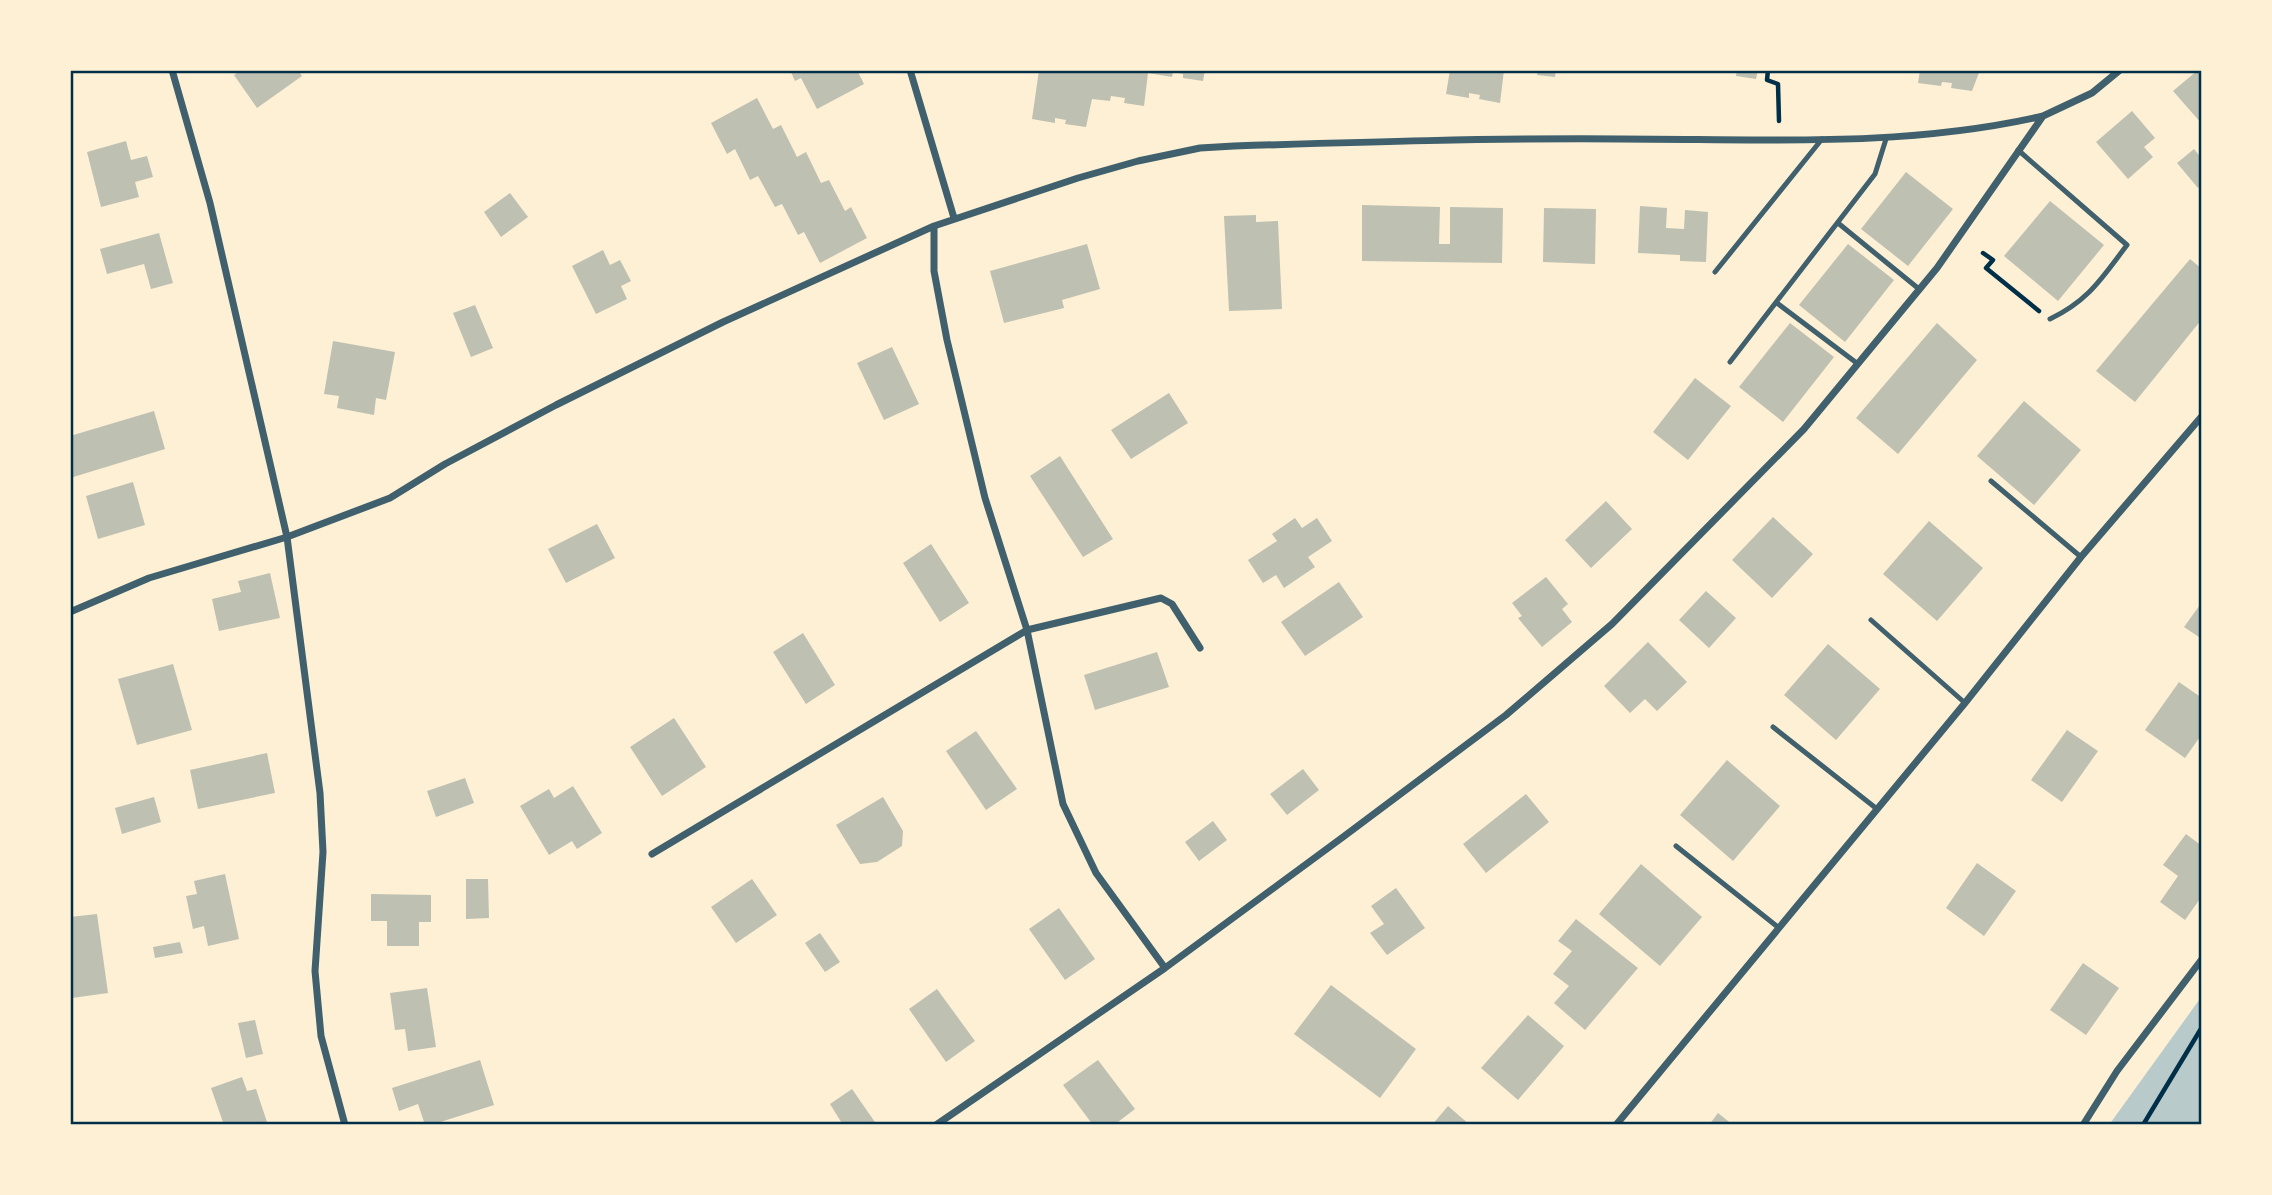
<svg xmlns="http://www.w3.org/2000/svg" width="2272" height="1195" viewBox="0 0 2272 1195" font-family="'Fira Sans',sans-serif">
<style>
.green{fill:#b9caca}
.building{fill:#bec0b2}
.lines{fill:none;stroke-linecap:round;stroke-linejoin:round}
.path{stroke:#003049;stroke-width:4.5}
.service{stroke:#3f606c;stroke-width:5}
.minor{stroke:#3f606c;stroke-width:7}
.neatline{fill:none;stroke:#003049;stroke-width:2.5}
</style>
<rect width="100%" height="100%" fill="#fdf0d5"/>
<path class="green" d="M 2202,996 L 2202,1125 L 2109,1125 Z"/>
<path class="building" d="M 241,70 L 298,70 L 302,76 L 257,108 L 234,75 Z
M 790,70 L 857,70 L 864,84 L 817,109 L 801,78 L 795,81 Z
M 1039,70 L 1205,70 L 1203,81 L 1183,78 L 1183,74 L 1173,72 L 1172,77 L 1148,73 L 1144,106 L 1124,103 L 1125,98 L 1111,96 L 1110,101 L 1092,99 L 1086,127 L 1065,124 L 1066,120 L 1055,118 L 1055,123 L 1032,119 Z
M 1450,70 L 1504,70 L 1500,103 L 1479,99 L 1480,95 L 1469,93 L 1469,98 L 1446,94 Z
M 1538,70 L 1556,70 L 1555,77 L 1537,75 Z
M 1737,70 L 1758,70 L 1756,79 L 1736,76 Z
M 1920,70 L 1980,70 L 1972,91 L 1951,88 L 1952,83 L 1942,82 L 1941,86 L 1918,83 Z
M 2198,70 L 2202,70 L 2202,124 L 2173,91 Z
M 757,98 L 773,129 L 781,125 L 797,157 L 806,152 L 821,183 L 829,180 L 845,211 L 851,207 L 867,238 L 820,263 L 804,232 L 798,235 L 782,204 L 775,207 L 758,176 L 750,180 L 735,149 L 727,154 L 711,123 Z
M 2132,111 L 2155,138 L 2144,147 L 2153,157 L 2128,179 L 2096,142 Z
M 126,141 L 131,160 L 147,156 L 153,177 L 135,182 L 139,197 L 101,207 L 87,152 Z
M 2194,149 L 2202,159 L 2202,184 L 2198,188 L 2177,163 Z
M 1906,172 L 1953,209 L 1908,266 L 1861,229 Z
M 510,193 L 528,217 L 501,237 L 484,212 Z
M 2050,201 L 2104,245 L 2058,301 L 2004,256 Z
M 1362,205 L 1440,207 L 1439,244 L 1450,244 L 1450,207 L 1503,208 L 1502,263 L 1362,261 Z
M 1640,206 L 1667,208 L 1666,228 L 1684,229 L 1685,210 L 1708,212 L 1706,262 L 1680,261 L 1680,255 L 1638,253 Z
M 1544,208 L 1596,209 L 1595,264 L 1543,262 Z
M 1256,215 L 1256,222 L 1278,221 L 1282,309 L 1229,311 L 1224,216 Z
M 159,233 L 173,283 L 151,289 L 144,264 L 107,274 L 100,249 Z
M 1087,244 L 1100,289 L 1062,300 L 1064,308 L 1004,323 L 990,271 Z
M 1848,244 L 1894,280 L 1845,342 L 1799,305 Z
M 603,250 L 610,265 L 620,260 L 631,281 L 621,286 L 627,299 L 596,314 L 572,266 Z
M 2190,259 L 2202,269 L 2202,319 L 2135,402 L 2096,371 Z
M 475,305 L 493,348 L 471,357 L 453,313 Z
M 1790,323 L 1834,357 L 1783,422 L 1739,387 Z
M 1937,323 L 1977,360 L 1898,454 L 1856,418 Z
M 333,341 L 395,352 L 386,400 L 376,398 L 374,415 L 337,408 L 339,396 L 324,394 Z
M 892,347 L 919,404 L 884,420 L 857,363 Z
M 1695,378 L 1731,406 L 1688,460 L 1653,432 Z
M 1169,393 L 1188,423 L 1131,459 L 1111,430 Z
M 2024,401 L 2081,450 L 2034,505 L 1977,456 Z
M 154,411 L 165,449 L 70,478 L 70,436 Z
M 1060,456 L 1113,539 L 1083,557 L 1030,476 Z
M 133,482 L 145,525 L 98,539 L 86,496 Z
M 1606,501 L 1632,529 L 1591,568 L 1565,540 Z
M 1773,517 L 1813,554 L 1772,598 L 1732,560 Z
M 1295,518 L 1302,528 L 1317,518 L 1332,541 L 1308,557 L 1315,567 L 1284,588 L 1276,575 L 1263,583 L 1248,560 L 1277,541 L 1272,534 Z
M 1929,521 L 1983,568 L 1937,621 L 1883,574 Z
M 597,524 L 615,558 L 566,583 L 548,549 Z
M 931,544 L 969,603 L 940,622 L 903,563 Z
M 270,573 L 280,618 L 219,631 L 212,599 L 241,592 L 238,581 Z
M 1546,577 L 1568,604 L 1562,609 L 1572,622 L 1542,647 L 1518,618 L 1522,616 L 1512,603 Z
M 1339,582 L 1363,617 L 1305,656 L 1281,622 Z
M 1706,591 L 1736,618 L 1709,648 L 1679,620 Z
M 2202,602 L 2202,639 L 2184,627 Z
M 803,633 L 835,685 L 806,704 L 773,652 Z
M 1648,642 L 1687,682 L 1657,711 L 1645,699 L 1630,713 L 1604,686 Z
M 1828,644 L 1880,689 L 1836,740 L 1784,695 Z
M 1157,652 L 1169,687 L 1095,710 L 1084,675 Z
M 173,664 L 192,730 L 137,745 L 118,679 Z
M 2179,682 L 2202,698 L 2202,734 L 2185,758 L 2145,730 Z
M 674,718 L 706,767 L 662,796 L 630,747 Z
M 2067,730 L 2098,751 L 2062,802 L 2031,780 Z
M 976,731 L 1017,789 L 986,810 L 946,751 Z
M 267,753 L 275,793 L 198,809 L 190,770 Z
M 1727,760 L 1780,806 L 1733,861 L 1680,815 Z
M 1303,769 L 1319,790 L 1287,815 L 1270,794 Z
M 465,778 L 474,803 L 436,817 L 427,791 Z
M 573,786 L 602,833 L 577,849 L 572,841 L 549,855 L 520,806 L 549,789 L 554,798 Z
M 1526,794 L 1549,822 L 1486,873 L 1463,844 Z
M 154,797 L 161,822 L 122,834 L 115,808 Z
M 883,797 L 903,831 L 902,846 L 877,862 L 860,864 L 836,825 Z
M 1213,821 L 1227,840 L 1199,861 L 1185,842 Z
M 2186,834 L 2202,846 L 2202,896 L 2185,920 L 2160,902 L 2178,876 L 2163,865 Z
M 1977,863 L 2016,891 L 1984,936 L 1946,908 Z
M 1641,864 L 1702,917 L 1660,966 L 1599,914 Z
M 225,874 L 239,939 L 208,946 L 204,926 L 193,929 L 186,896 L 197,894 L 194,881 Z
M 466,879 L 488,879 L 489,918 L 466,919 Z
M 752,879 L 777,915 L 736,943 L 711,907 Z
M 1396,888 L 1425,928 L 1387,955 L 1370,933 L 1384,924 L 1371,906 Z
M 371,894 L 431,895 L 431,922 L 419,922 L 419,946 L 387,946 L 387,921 L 371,921 Z
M 1059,908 L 1095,959 L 1065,980 L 1029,929 Z
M 97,914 L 108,993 L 72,998 L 70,917 Z
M 1576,919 L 1638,968 L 1585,1030 L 1554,1003 L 1569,986 L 1553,974 L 1572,951 L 1558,941 Z
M 820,933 L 840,962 L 825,972 L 805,943 Z
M 180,942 L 183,953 L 155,958 L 153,947 Z
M 2083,963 L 2119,988 L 2086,1035 L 2050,1010 Z
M 1331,985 L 1416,1049 L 1380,1098 L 1294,1034 Z
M 427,988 L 436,1047 L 408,1051 L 405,1029 L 395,1030 L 390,993 Z
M 937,989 L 975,1041 L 946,1062 L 909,1009 Z
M 1528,1015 L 1564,1046 L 1518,1100 L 1481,1068 Z
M 255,1020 L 263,1054 L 246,1058 L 238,1023 Z
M 480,1060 L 494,1105 L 431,1125 L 425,1125 L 418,1104 L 399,1111 L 392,1088 Z
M 1098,1060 L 1135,1109 L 1114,1125 L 1093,1125 L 1063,1085 Z
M 242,1077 L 247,1091 L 256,1089 L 268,1125 L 224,1125 L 211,1088 Z
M 852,1089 L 877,1125 L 843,1125 L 830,1104 Z
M 1448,1106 L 1470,1125 L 1432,1125 Z
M 1718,1113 L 1733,1125 L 1709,1125 Z"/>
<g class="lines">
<path class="path" d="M 1768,70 L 1767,80 L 1778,84 L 1779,121
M 1983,253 L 1993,260 L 1986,268 L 2039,311
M 2143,1125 L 2202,1027"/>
<path class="service" d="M 2018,150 L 2127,245 C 2101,279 2089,300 2050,319
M 1838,223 L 1919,289
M 1715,272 L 1822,139
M 1777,303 L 1858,364
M 1730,362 L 1875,174 L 1886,139
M 1991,481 L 2081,557
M 1871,620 L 1965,703
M 1773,727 L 1877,809
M 1676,846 L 1779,928"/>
<path class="minor" d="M 172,70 L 210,203 L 287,537 L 320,793 L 323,852 L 315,971 L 321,1036 L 345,1125
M 910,70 L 954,218
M 934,226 L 934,271 L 947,340 L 985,498 L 1027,630 L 1063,804 L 1096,873 L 1165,968
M 70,612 L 149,578 L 287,537 L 390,498 L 445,464 L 556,405 L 723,322 L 934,226 L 1078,178 L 1138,161 L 1200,148 L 1234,146 C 1363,142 1492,138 1621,139 C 1763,139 1904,148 2043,116
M 652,854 L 1027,630 L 1161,598 L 1172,604 L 1200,648
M 936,1125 L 1165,968 L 1343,837 L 1506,715 L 1612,624 L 1804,429 L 1937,268 L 2043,116 L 2092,93 L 2120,70
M 1616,1125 L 1965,703 L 2081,557 L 2202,416
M 2083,1125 L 2117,1071 L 2202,959"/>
</g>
<rect width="2272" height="1195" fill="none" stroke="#fdf0d5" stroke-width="144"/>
<rect x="72" y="72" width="2128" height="1051" class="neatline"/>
</svg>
